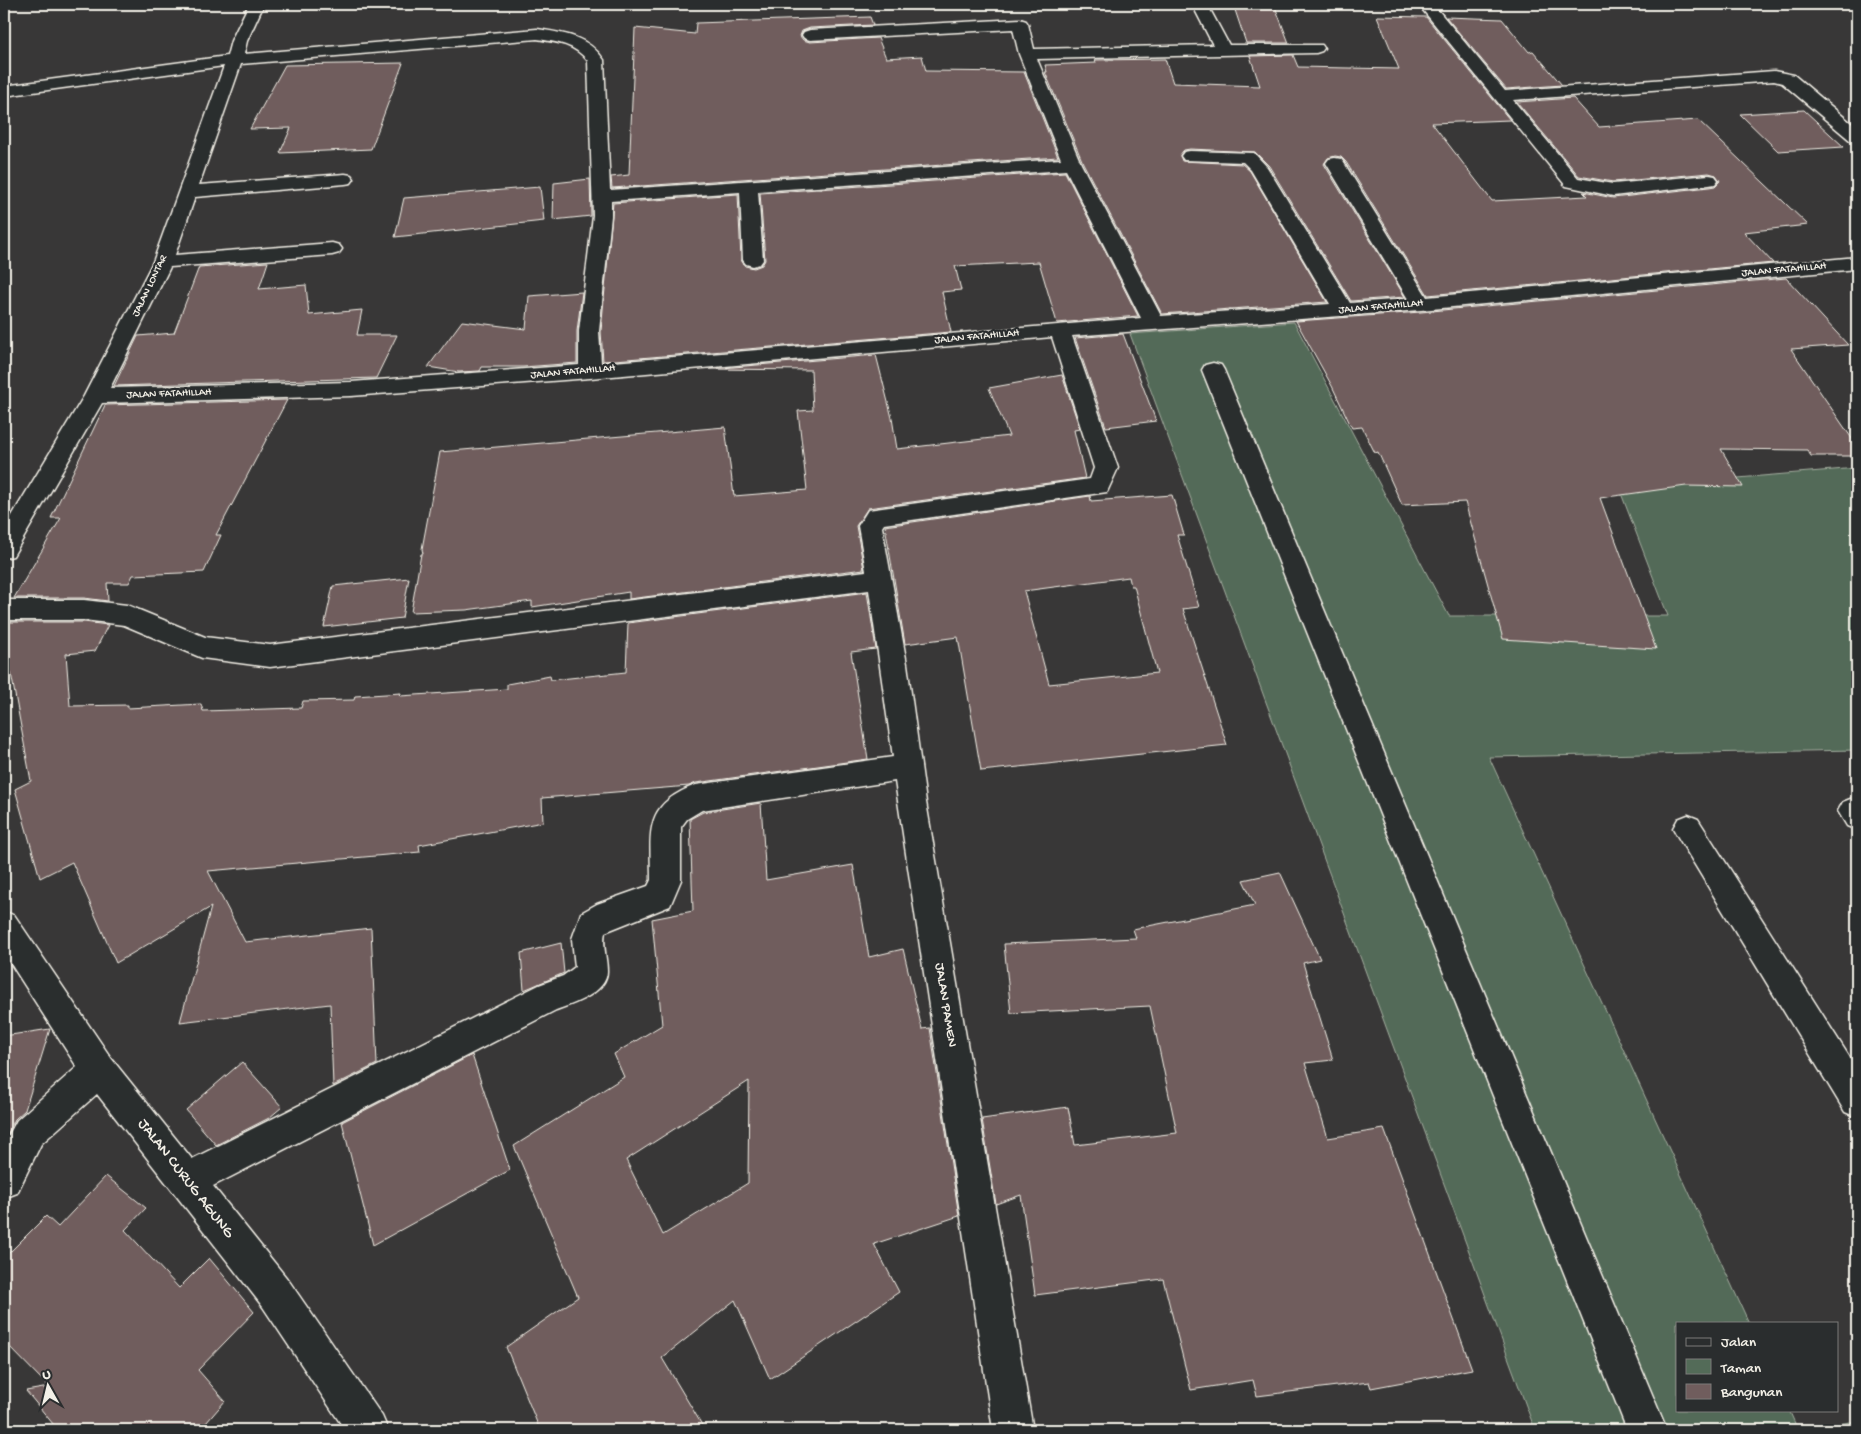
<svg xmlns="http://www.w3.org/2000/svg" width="1861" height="1434" viewBox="0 0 1861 1434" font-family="'Gochi Hand',sans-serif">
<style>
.green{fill:#536b58;stroke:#a4aea0}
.building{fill:#705d5d;stroke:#f4f1e8;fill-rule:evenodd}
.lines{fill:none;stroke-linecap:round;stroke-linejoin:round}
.minor-casing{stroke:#f4f1e8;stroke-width:3}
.minor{fill:#2a2d2e;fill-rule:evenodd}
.labels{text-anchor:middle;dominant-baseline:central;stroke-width:4.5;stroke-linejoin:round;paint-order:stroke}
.far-street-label{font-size:11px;fill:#f4f1e8;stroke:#2a2d2e}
.street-label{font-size:14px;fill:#f4f1e8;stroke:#2a2d2e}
.near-street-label{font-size:16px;fill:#f4f1e8;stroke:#2a2d2e}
</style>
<rect width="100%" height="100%" fill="#383737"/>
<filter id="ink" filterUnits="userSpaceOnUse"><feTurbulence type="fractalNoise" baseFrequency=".02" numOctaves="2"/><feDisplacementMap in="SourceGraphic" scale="10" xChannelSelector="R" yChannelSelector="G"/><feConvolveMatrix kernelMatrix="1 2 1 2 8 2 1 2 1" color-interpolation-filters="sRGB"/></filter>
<g filter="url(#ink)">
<path class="green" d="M 1294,322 L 1449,616 L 1668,616 L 1619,488 L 1857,468 L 1857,750 L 1489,757 L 1749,1323 L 1677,1323 L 1677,1410 L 1789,1410 L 1798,1430 L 1535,1430 L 1130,334 Z
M 1857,1421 L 1857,1430 L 1800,1430 Z"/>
<path class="building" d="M 1233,4 L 1274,4 L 1289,43 L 1246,43 Z
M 1377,16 L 1426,17 L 1510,120 L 1432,123 L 1492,201 L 1587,196 L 1583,192 L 1613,198 L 1709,187 L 1715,186 L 1720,181 L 1716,175 L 1709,173 L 1613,182 L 1579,176 L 1517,102 L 1573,98 L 1599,127 L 1698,120 L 1808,225 L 1744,232 L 1773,263 L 1428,295 L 1346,162 L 1341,157 L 1335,156 L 1328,158 L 1324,164 L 1405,297 L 1351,301 L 1269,166 L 1255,152 L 1190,149 L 1184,150 L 1180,155 L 1182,161 L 1242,164 L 1250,171 L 1327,302 L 1162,314 L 1083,163 L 1045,72 L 1047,72 L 1045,65 L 1096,63 L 1095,60 L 1165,59 L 1173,83 L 1260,86 L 1250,56 L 1293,55 L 1298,67 L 1399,69 Z
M 870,17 L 873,25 L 810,28 L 802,31 L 800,36 L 803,40 L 810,42 L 878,38 L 886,58 L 922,56 L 926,71 L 1024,72 L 1058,157 L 612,188 L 611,177 L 629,175 L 635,28 L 695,34 L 696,23 Z
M 1446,17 L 1502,19 L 1529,52 L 1533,51 L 1562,85 L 1506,89 Z
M 403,63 L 371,149 L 280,153 L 291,128 L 250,129 L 285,65 Z
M 1804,110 L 1844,147 L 1778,151 L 1740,114 Z
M 1065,172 L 1138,316 L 1057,323 L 1039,262 L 955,266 L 961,290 L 942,292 L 951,332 L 603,361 L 601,331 L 613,203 L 738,194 L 741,260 L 745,266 L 754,268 L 762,265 L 765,260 L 760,193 Z
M 590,179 L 591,216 L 553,220 L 554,183 Z
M 540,187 L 544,221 L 395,237 L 404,198 Z
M 268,262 L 259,289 L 306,285 L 309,315 L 362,310 L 357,335 L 397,335 L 376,378 L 114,386 L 138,336 L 174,333 L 199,267 Z
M 1786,278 L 1848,345 L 1791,349 L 1857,446 L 1857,456 L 1811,456 L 1807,450 L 1721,449 L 1743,487 L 1686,486 L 1600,498 L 1656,649 L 1503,639 L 1465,502 L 1402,505 L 1378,452 L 1375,453 L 1362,427 L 1352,428 L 1332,386 L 1296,321 L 1421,312 Z
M 582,292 L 577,331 L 577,363 L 523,367 L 482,367 L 480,371 L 459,372 L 428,367 L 462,321 L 526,329 L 529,296 Z
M 1123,334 L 1156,421 L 1106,427 L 1075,338 Z
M 876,355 L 892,418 L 897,449 L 1009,436 L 989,388 L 1062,375 L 1080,429 L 1074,430 L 1085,478 L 868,508 L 856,526 L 864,569 L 629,599 L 629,592 L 532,607 L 532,601 L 466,610 L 411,612 L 421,554 L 423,554 L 422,549 L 440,452 L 725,427 L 734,496 L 807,490 L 798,411 L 813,410 L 811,370 L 710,369 Z
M 287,400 L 216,535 L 221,535 L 204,572 L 133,575 L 129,583 L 107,583 L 108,601 L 84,598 L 14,598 L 61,518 L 51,518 L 105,405 Z
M 1172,495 L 1184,535 L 1177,535 L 1199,607 L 1183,609 L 1227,745 L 981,771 L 958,637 L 905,644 L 885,526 L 1090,496 L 1091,501 ZM 1129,577 L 1131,586 L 1134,586 L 1157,673 L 1049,684 L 1024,591 Z
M 409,578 L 402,618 L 324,627 L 333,586 Z
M 867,592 L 876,649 L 851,652 L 868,759 L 696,783 L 689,786 L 542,798 L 543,822 L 419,845 L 420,852 L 208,871 L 245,942 L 371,928 L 377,1064 L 333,1086 L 330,1004 L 180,1022 L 211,907 L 116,963 L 72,862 L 40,878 L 15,789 L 31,781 L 11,673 L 7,674 L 5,622 L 84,622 L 108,625 L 95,651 L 66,654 L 70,706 L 128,705 L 128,708 L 201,704 L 203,711 L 301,708 L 303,701 L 354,700 L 355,696 L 401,693 L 400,696 L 507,689 L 507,684 L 550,676 L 551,680 L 626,672 L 628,623 Z
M 761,803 L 766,880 L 853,865 L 869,957 L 903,949 L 922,1029 L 930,1028 L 959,1216 L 874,1244 L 899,1292 L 770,1379 L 735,1300 L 662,1358 L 705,1430 L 540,1430 L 506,1347 L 578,1297 L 514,1146 L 624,1077 L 614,1054 L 662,1025 L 652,919 L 693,911 L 690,819 L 703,812 ZM 749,1081 L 748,1183 L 663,1235 L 626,1160 Z
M 1280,872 L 1320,959 L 1303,963 L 1333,1060 L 1305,1063 L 1328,1138 L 1384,1129 L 1472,1369 L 1371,1388 L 1369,1382 L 1257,1396 L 1253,1380 L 1191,1390 L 1163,1279 L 1035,1295 L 1021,1195 L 996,1204 L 982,1119 L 1068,1107 L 1075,1145 L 1177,1133 L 1150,1006 L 1011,1013 L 1004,944 L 1136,938 L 1133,929 L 1255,905 L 1243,880 Z
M 561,943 L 564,973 L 524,990 L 521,953 Z
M 50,1029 L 25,1110 L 15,1119 L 4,1141 L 4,1036 Z
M 472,1055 L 510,1170 L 373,1245 L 342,1122 Z
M 242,1062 L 282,1107 L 269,1118 L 216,1145 L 186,1110 Z
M 106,1176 L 146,1208 L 125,1230 L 179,1288 L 209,1258 L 254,1312 L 198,1370 L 225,1401 L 200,1430 L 58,1430 L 26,1391 L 49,1387 L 4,1341 L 4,1258 L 46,1216 L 58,1227 Z"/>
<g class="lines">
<g class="minor-casing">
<path id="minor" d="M 249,4 L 264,4 L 247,41 L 244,54 L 537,29 C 564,33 588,36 604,60 L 610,190 L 1061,159 L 1019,54 L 1013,29 L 810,40 L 804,38 L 802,35 L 804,32 L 810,30 L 1020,19 L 1026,21 L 1028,24 L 1034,49 L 1213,45 L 1192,4 L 1207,4 L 1229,45 L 1322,45 L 1324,48 L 1322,51 L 1316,53 L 1037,59 L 1081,164 L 1161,316 L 1330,304 L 1251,170 L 1243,162 L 1184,160 L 1181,156 L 1184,152 L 1190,151 L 1254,153 L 1267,167 L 1350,303 L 1408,299 L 1326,163 L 1329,159 L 1335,158 L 1341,159 L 1344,163 L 1427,297 L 1857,257 L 1857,269 L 1421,310 L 1072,336 L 1118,468 L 1107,492 L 884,524 L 882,527 L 907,664 L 926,802 L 1033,1430 L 993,1430 L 895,781 L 702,810 L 687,819 L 681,827 L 681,880 L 670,906 L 605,932 C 602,945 607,958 607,971 C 607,993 573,1004 556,1010 L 213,1186 L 289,1281 L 382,1416 L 388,1430 L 345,1430 L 263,1307 L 97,1094 L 41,1144 L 17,1193 L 4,1198 L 4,1144 L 17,1120 L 77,1067 L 4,953 L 4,911 L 15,916 L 111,1058 L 192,1159 L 539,985 L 563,976 L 575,967 L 572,939 L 581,913 L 597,904 L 648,886 L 651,880 C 651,832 642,805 696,785 L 893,757 L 869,590 L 270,667 L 202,658 L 124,625 L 84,620 L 4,620 L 4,600 L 84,600 L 127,605 L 205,637 L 270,645 L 866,571 L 858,526 L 868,510 L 1090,479 L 1094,468 L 1052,337 L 590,378 L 351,396 L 102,403 L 13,556 L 4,558 L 4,529 L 84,396 L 153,262 L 224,66 L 4,96 L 4,86 L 227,56 L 231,41 ZM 537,39 C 558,42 574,44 588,61 L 593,216 L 579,331 L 579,365 L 351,382 L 110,388 L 170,267 L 332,255 L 339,253 L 342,249 L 339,245 L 332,243 L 175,255 L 195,197 L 345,184 L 351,183 L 354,179 L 351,175 L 345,174 L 199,185 L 241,64 ZM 1066,170 L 1141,318 L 601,363 L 599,331 L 611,216 L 611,201 L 740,192 L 743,260 L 746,264 L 753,266 L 760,264 L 763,260 L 758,191 Z
M 1418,4 L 1433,4 L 1505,91 L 1774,71 L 1794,75 L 1857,128 L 1857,142 L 1851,141 L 1782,83 L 1774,81 L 1513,100 L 1578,178 L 1613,184 L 1709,175 L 1715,176 L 1718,180 L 1715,184 L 1709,185 L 1613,196 L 1566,186 Z
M 1213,363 L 1221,365 L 1224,370 L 1667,1430 L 1627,1430 L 1202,370 L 1205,365 Z
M 1853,798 L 1857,800 L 1857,830 L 1847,826 L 1838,811 L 1843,802 Z
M 1688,815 L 1698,819 L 1857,1069 L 1857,1117 L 1845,1112 L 1678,837 L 1673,828 L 1678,819 Z"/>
</g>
<use href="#minor" class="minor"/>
</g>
</g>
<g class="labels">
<g class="far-street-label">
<text transform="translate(1784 270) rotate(-5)">JALAN FATAHILLAH</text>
<text transform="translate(150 286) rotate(-64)">JALAN LONTAR</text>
<text transform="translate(1381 307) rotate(-5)">JALAN FATAHILLAH</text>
<text transform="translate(977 337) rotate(-5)">JALAN FATAHILLAH</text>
<text transform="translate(573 372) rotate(-5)">JALAN FATAHILLAH</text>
<text transform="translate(169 394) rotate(-2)">JALAN FATAHILLAH</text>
</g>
<g class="street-label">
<text transform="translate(945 1005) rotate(81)">JALAN PAMEN</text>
</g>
<g class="near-street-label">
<text transform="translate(185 1179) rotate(52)">JALAN CURUG AGUNG</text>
</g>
</g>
<rect width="1861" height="1434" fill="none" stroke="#2a2d2e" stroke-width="20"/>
<rect x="10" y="10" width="1841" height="1414" fill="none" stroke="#f4f1e8" stroke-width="2" filter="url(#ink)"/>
<rect x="1676" y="1322" width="162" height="90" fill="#2a2d2e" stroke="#7b7b78"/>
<rect x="1686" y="1338" width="25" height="8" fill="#2a2d2e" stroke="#7b7b78"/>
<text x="1721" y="1346" font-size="15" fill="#f4f1e8">Jalan</text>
<rect x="1686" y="1359" width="25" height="15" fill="#536b58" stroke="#7b7b78"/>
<text x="1721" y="1372" font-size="15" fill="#f4f1e8">Taman</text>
<rect x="1686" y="1384" width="25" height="15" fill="#705d5d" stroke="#7b7b78"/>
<text x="1721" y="1396" font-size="15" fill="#f4f1e8">Bangunan</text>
<g transform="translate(48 1386) rotate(352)" stroke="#2a2d2e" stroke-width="4" paint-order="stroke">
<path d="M0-4L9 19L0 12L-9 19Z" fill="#f4f1e8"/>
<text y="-8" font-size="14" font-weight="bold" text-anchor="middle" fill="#f4f1e8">U</text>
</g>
</svg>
